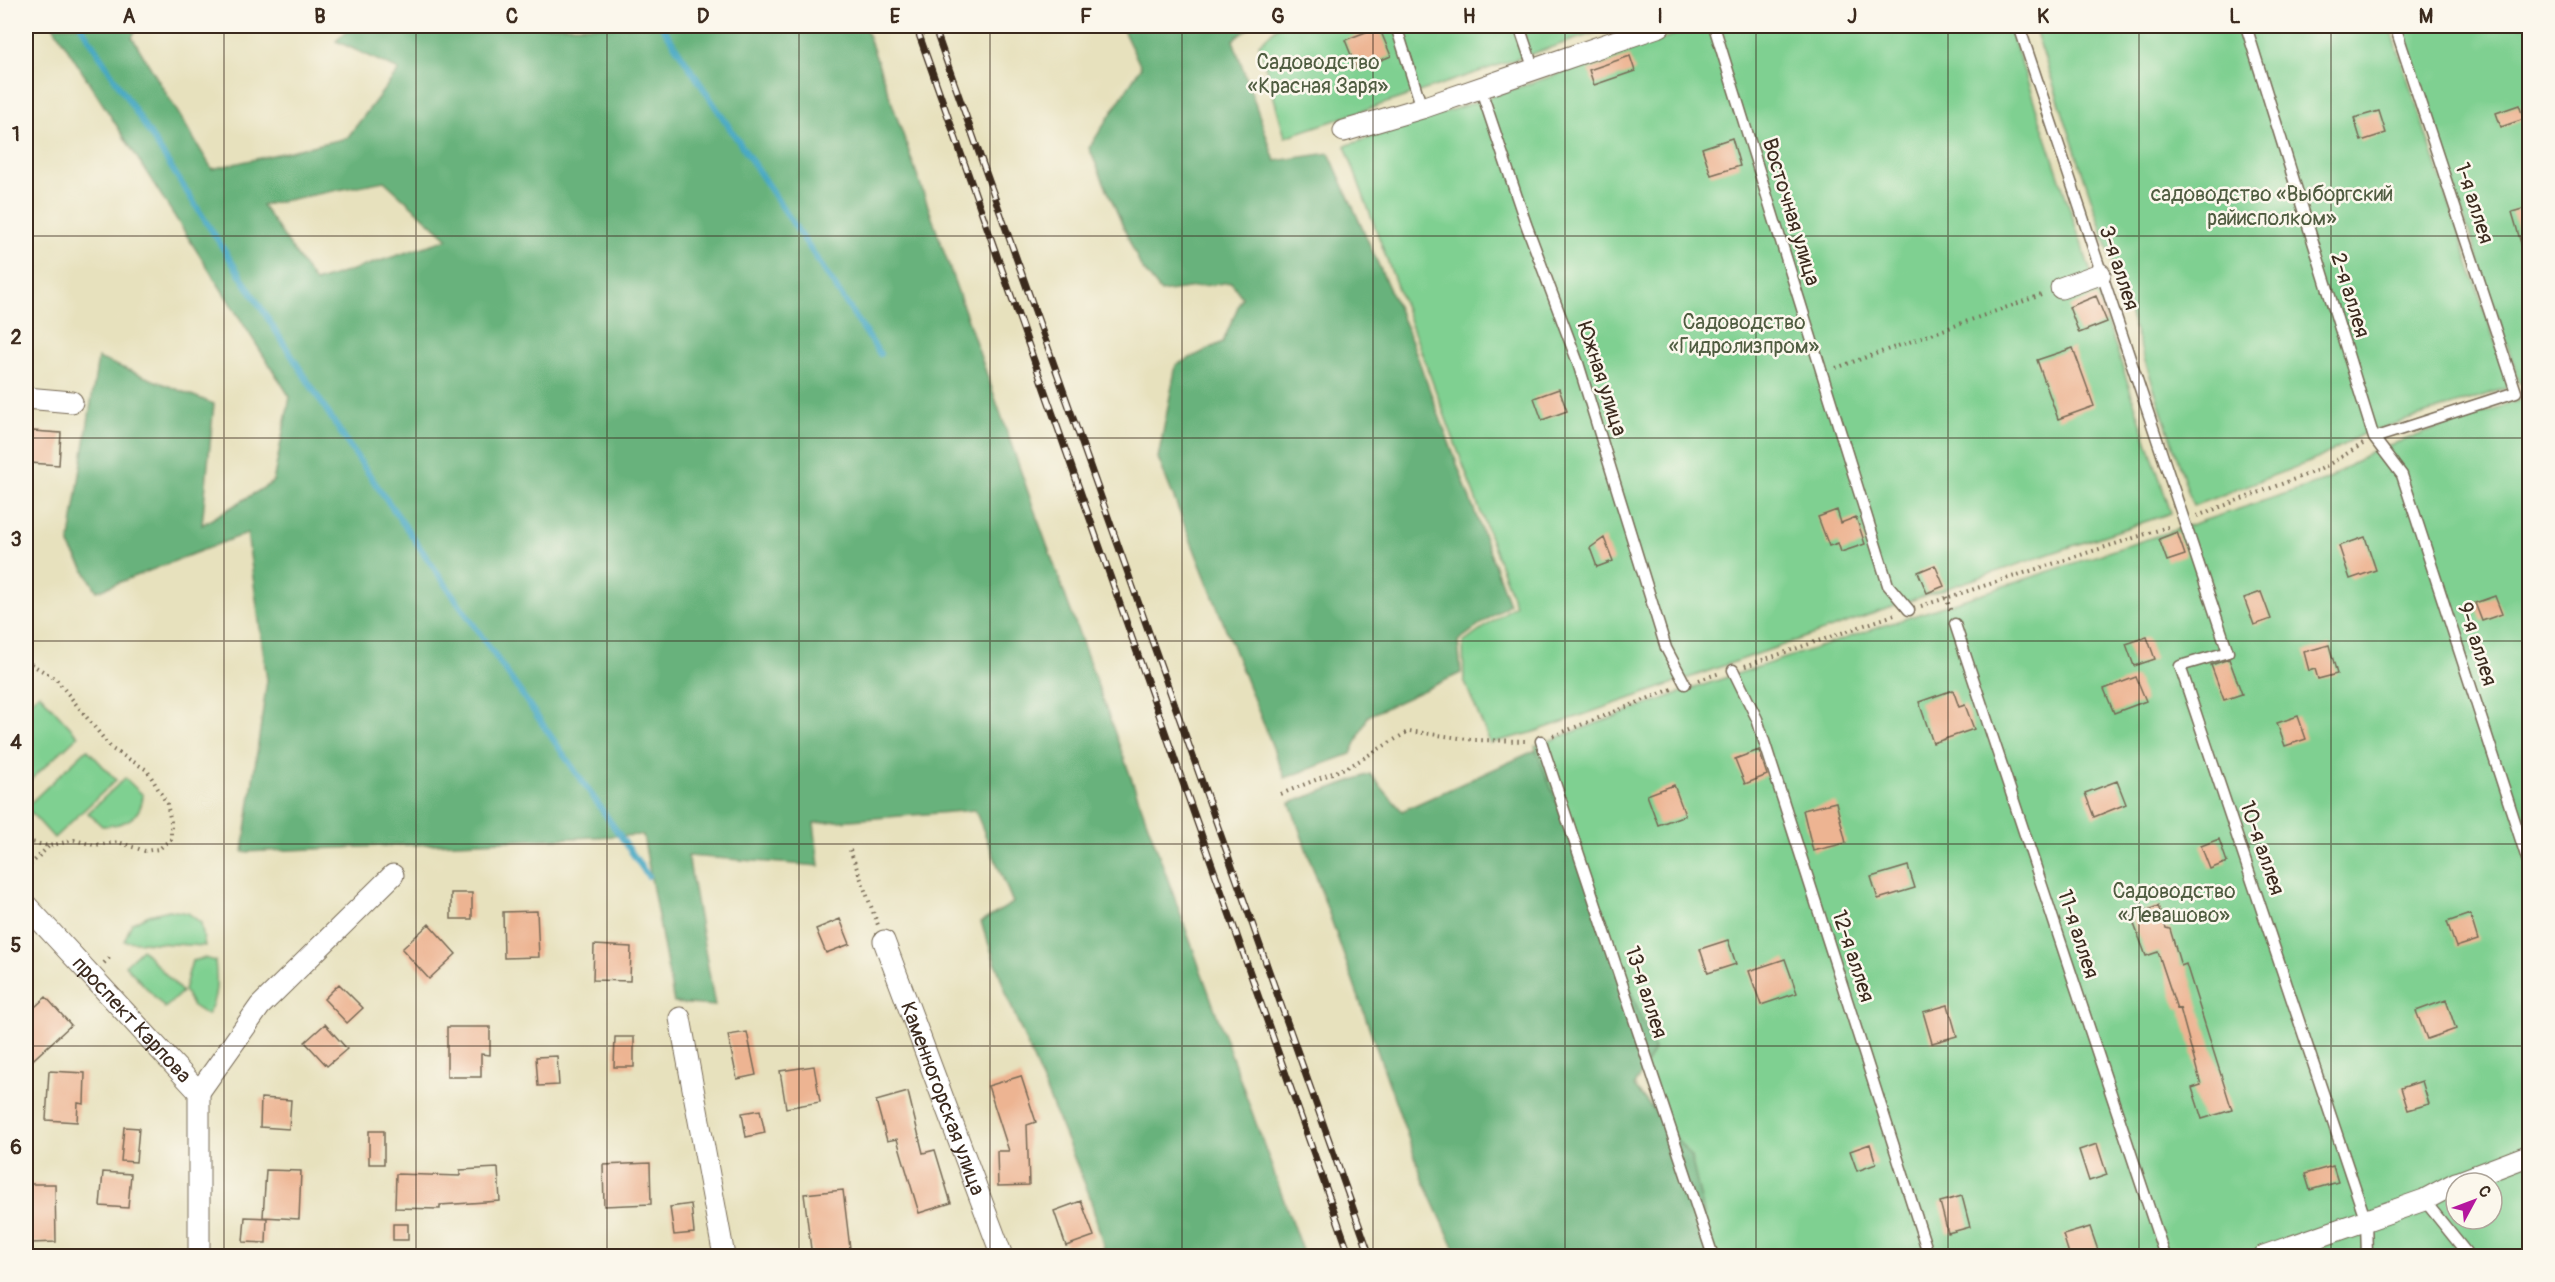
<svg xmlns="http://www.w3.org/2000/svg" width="2555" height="1282" viewBox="0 0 2555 1282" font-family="Pangolin,sans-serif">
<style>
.green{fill:#7fd091;stroke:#5d7d58;stroke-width:1.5;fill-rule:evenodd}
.forest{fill:#67b27b;stroke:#516e4c;stroke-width:1.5;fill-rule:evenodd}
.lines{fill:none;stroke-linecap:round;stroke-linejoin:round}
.stream{stroke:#44a7c3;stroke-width:6}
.building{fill:#edb492}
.lane-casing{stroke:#776a56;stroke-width:13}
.street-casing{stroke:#776a56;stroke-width:23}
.path{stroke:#776a56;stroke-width:4;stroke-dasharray:1.5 4.5;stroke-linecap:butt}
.lane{stroke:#fff;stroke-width:10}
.street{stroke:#fff;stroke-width:21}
.rail-casing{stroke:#3b2a1e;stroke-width:7}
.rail{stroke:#fbf7ec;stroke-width:4.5;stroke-dasharray:14;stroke-linecap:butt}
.grid{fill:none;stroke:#3b2a1e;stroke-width:1.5;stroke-opacity:0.55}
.labels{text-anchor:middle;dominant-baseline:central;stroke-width:5;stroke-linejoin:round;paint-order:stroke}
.park-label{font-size:21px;fill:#4f5c40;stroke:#fbf7ec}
.street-label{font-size:21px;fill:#3b2a1e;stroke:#fbf7ec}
.neatline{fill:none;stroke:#3b2a1e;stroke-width:2}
.grid-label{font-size:20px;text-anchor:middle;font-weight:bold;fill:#3b2a1e}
</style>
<rect width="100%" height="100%" fill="#fbf7ec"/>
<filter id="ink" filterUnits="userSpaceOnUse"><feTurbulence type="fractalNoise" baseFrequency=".0167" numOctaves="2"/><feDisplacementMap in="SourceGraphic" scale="12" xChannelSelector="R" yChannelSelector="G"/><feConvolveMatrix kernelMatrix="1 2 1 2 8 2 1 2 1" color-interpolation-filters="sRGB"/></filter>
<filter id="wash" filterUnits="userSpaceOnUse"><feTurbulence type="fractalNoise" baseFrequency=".008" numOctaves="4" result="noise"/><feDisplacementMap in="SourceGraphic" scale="24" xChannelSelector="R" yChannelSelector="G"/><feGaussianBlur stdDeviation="1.35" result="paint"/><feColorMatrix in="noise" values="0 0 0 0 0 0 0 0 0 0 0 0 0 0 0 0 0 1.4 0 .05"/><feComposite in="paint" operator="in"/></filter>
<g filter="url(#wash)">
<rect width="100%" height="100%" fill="#e7e1bd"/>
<path class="green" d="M 1278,26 L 1615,26 L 1285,137 L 1259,44 Z
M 1700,26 L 2009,26 L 2171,513 L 1909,601 L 1531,733 L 1490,743 L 1464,680 L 1463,643 L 1515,605 L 1345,146 Z
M 2034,26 L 2390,26 L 2510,387 L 2363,434 L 2317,459 L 2193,506 Z
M 2400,26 L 2529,26 L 2530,380 L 2520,384 Z
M 2529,397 L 2529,1256 L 1701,1256 L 1535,746 L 1679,693 L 2327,480 L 2372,451 ZM 2456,1183 L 2492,1183 L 2492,1219 L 2456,1219 Z
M 39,693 L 78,736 L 26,784 L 26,705 Z
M 87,749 L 116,780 L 54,838 L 26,807 Z
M 125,778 L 143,795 C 142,818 123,826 102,826 L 88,813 Z
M 169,910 L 188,913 L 201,923 L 205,946 L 124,941 L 132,923 L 149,915 Z
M 142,949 L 182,992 L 165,1008 L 125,965 Z
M 205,958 L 215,961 C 217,980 218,998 207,1015 L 192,1005 L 184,990 L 192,961 Z"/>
<path class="forest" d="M 53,26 L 138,26 L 132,37 L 212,169 L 347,138 L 399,70 L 336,41 L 352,26 L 865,26 L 1035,512 L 1304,1256 L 1106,1256 L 1089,1194 L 1009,1001 L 981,922 L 1013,903 L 975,810 L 814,823 L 819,866 L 688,856 L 715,1006 L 674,1003 L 643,835 L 243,852 L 267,680 L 247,533 L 97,591 L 69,545 L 98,358 L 214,404 L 202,525 L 273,482 L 290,397 ZM 384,181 L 448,239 L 315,282 L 262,205 Z
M 1121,26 L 1252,26 L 1233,40 L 1275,161 L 1329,153 L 1407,329 L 1509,604 L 1458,641 L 1461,673 L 1368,716 L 1351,754 L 1285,778 L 1158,458 L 1176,365 L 1223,342 L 1242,297 L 1231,282 L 1161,292 L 1141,267 L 1089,148 L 1141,67 Z
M 1536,750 L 1654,1050 L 1634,1086 L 1691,1157 L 1714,1256 L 1458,1256 L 1422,1177 L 1290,803 L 1370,774 L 1402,811 Z"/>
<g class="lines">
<path class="stream" d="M 81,26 L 348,444 L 648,876
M 662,26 L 880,354"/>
</g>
<g id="blocks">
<path class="building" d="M 1379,27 L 1391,56 L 1357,70 L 1345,40 Z
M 1630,56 L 1635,71 L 1594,85 L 1589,70 Z
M 2519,105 L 2524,119 L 2501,127 L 2496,113 Z
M 2379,111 L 2386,133 L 2361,141 L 2354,118 Z
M 1732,138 L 1740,166 L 1711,175 L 1702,148 Z
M 2529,207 L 2529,256 L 2525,257 L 2512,212 Z
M 2096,296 L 2107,322 L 2079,333 L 2069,307 Z
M 2073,348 L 2094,406 L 2058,419 L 2037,360 Z
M 1559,389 L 1567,411 L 1542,420 L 1534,398 Z
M 33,431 L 61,433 L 59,465 L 30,463 Z
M 1837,510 L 1841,523 L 1856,517 L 1865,544 L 1841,552 L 1838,543 L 1829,546 L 1818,517 Z
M 2177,532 L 2185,555 L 2167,561 L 2159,539 Z
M 2365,537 L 2376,570 L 2350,579 L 2339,546 Z
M 1604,538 L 1613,561 L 1597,567 L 1590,548 Z
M 1935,565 L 1944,586 L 1927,593 L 1918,572 Z
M 2261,592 L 2271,619 L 2254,625 L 2244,598 Z
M 2495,596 L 2502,614 L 2482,621 L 2475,603 Z
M 2147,637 L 2155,659 L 2134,666 L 2126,644 Z
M 2329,645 L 2337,674 L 2318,679 L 2315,669 L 2309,671 L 2304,652 Z
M 2229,659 L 2242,694 L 2224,700 L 2211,665 Z
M 2136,677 L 2146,701 L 2114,713 L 2104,689 Z
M 1953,690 L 1959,707 L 1965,705 L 1974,729 L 1933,743 L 1919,702 Z
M 2298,716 L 2306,739 L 2285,746 L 2277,723 Z
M 1759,750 L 1767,775 L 1745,784 L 1735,759 Z
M 2117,781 L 2126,804 L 2094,817 L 2085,793 Z
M 1674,785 L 1685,815 L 1658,825 L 1647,795 Z
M 1836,802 L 1846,843 L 1813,851 L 1803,810 Z
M 2219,839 L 2227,862 L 2210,869 L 2201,846 Z
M 1908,866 L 1915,888 L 1878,899 L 1871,877 Z
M 451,893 L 472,893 L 472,919 L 451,919 Z
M 2158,906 L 2166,928 L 2170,929 L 2181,966 L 2186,964 L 2232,1110 L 2202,1119 L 2192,1088 L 2201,1085 L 2180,1008 L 2177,1009 L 2158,952 L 2146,956 L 2131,916 Z
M 537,911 L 539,957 L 504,958 L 503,912 Z
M 2470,914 L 2478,940 L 2456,947 L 2447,922 Z
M 840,919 L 850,944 L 826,953 L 816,929 Z
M 429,924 L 456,954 L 429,979 L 402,949 Z
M 1728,940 L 1736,964 L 1708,973 L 1700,949 Z
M 594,945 L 631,947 L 630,981 L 593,980 Z
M 1785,959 L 1797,993 L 1761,1005 L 1749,971 Z
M 339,984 L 363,1008 L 347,1023 L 324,999 Z
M 46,997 L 71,1025 L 26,1066 L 26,1015 Z
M 2446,1000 L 2456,1029 L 2427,1039 L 2416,1011 Z
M 1948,1005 L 1957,1036 L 1932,1043 L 1923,1012 Z
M 325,1024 L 347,1049 L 327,1066 L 305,1042 Z
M 447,1027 L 490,1027 L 490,1055 L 481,1054 L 481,1077 L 447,1077 Z
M 747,1032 L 756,1075 L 737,1079 L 728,1035 Z
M 615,1037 L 634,1037 L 634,1067 L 614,1067 Z
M 557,1056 L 559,1085 L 538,1086 L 536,1057 Z
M 814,1066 L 820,1102 L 786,1108 L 780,1071 Z
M 49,1071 L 85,1073 L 84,1104 L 78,1103 L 77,1122 L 46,1120 Z
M 1021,1076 L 1036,1122 L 1027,1125 L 1029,1185 L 998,1186 L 997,1151 L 1009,1151 L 988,1086 Z
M 2422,1081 L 2429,1104 L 2408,1110 L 2401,1088 Z
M 908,1092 L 923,1153 L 935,1150 L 951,1203 L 919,1213 L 897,1139 L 887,1141 L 876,1101 Z
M 261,1098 L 291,1100 L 289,1129 L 260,1127 Z
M 760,1110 L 765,1133 L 746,1137 L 742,1113 Z
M 124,1127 L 139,1128 L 136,1162 L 121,1161 Z
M 369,1131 L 384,1131 L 384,1164 L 369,1164 Z
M 1870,1144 L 1876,1164 L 1857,1171 L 1850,1151 Z
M 2097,1144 L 2107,1175 L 2089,1181 L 2079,1150 Z
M 650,1163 L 651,1204 L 604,1206 L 603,1165 Z
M 2333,1166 L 2338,1182 L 2310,1190 L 2305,1174 Z
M 498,1168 L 500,1201 L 440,1205 L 440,1209 L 395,1208 L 396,1174 L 460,1176 L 460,1170 Z
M 266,1170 L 301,1171 L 299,1219 L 263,1217 Z
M 103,1172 L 131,1174 L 128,1208 L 100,1206 Z
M 30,1184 L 55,1184 L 56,1242 L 31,1243 Z
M 843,1190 L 851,1257 L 812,1257 L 804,1194 Z
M 1962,1196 L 1970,1227 L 1948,1233 L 1940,1202 Z
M 1081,1201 L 1094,1236 L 1066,1246 L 1054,1211 Z
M 691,1204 L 694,1233 L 674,1235 L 670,1207 Z
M 245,1217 L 267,1218 L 266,1243 L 243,1242 Z
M 393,1224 L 408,1224 L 408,1240 L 393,1240 Z
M 2090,1227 L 2099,1253 L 2089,1257 L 2070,1257 L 2063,1235 Z"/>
</g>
</g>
<g filter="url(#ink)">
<use href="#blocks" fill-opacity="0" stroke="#776a56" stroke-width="1.5"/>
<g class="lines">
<g class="lane-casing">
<path id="lane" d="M 1396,26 L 1422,108
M 1519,26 L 1534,70
M 1714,26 L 1888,585 L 1909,610
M 2019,26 L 2228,652 L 2180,666 L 2366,1221 L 2367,1256
M 2246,26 L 2374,438 L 2402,475 L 2530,868
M 1480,87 L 1526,224 L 1578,363 L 1666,648 L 1685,684
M 2374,438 L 2516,392 L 2395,26
M 1955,624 L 2165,1256
M 1733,670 L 1757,719 L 1929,1256
M 1541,741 L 1713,1256
M 2424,1200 L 2469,1256"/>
</g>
<g class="street-casing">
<g id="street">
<path d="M 1344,131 L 1422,108 L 1660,26"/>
<path d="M 2061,288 L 2100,274"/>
<path d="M 26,398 L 72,402"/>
<path id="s1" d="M 26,905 L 199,1092 L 199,1256"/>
<path id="s2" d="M 884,941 L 1002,1256"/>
<path d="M 680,1018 L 724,1256"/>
<path d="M 199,1092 L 260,1006 L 393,875"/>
<path d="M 2457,1183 L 2530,1155"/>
<path d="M 2264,1256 L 2424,1200 L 2456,1183"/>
</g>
</g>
<path class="path" d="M 1836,368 L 2044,294
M 2197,516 L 2321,469 L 2363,444
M 1946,597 L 1951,612
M 1921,606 L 2171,526
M 26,661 L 56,679 L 112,749 L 147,770 L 167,804 L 171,822 L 171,839 L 159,849 L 145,851 L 118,842 L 94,845 L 74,840 L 49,846 L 26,841
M 1745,666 L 1897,614
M 1699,680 L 1720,673
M 1553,736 L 1672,689
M 1281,794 L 1352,765 L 1409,731 L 1474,740 L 1529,741
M 850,850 L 878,925
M 26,869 L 49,846
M 104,963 L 112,955"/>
<use href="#lane" class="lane"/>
<use href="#street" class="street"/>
<g class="rail-casing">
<path id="rail" d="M 916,26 L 1350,1256
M 934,26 L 1370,1256"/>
</g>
<use href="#rail" class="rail"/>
</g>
</g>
<path class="grid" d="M 224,26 L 224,1256M 416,26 L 416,1256M 607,26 L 607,1256M 799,26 L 799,1256M 990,26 L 990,1256M 1182,26 L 1182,1256M 1373,26 L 1373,1256M 1565,26 L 1565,1256M 1756,26 L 1756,1256M 1948,26 L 1948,1256M 2139,26 L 2139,1256M 2331,26 L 2331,1256M 26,236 L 2530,236M 26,438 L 2530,438M 26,641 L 2530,641M 26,844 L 2530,844M 26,1046 L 2530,1046"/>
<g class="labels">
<g class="park-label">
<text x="1318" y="62">Садоводство<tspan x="1318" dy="24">«Красная Заря»</tspan></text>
<text x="2272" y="194">садоводство «Выборгский<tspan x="2272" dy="24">райисполком»</tspan></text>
<text x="1744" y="322">Садоводство<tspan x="1744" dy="24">«Гидролизпром»</tspan></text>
<text x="2174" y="891">Садоводство<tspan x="2174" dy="24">«Левашово»</tspan></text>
</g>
<g class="street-label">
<text transform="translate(2474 203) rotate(72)">1-я аллея</text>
<text transform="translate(1791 212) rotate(73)">Восточная улица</text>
<text transform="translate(2119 268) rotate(72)">3-я аллея</text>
<text transform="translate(2350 295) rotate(73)">2-я аллея</text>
<text transform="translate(1602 379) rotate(72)">Южная улица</text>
<text transform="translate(2477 644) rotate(72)">9-я аллея</text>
<text transform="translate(2262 848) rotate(71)">10-я аллея</text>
<text transform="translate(2078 934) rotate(72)">11-я аллея</text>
<text transform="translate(1853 956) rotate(72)">12-я аллея</text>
<text transform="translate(1646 992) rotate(72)">13-я аллея</text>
<text stroke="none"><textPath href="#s1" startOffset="156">проспект Карпова</textPath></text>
<text stroke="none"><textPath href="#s2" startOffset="168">Каменногорская улица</textPath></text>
</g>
</g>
<rect width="2555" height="1282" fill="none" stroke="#fbf7ec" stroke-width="66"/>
<g transform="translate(2474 1201) rotate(49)"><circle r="28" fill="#fbf7ec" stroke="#aea59a" stroke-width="1.5"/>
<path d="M0-4.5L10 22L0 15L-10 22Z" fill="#b5179e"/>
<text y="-9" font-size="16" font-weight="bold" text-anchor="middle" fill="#3b2a1e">С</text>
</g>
<rect x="33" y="33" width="2489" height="1216" class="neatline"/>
<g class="grid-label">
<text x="129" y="23">A</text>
<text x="320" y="23">B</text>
<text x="512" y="23">C</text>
<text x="703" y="23">D</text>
<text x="895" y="23">E</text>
<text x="1086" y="23">F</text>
<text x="1278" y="23">G</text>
<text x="1469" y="23">H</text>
<text x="1660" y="23">I</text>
<text x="1852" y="23">J</text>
<text x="2043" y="23">K</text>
<text x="2235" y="23">L</text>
<text x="2426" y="23">M</text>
<text x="16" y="141">1</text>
<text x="16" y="344">2</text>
<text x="16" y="546">3</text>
<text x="16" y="749">4</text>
<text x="16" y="952">5</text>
<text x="16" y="1154">6</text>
</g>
</svg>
